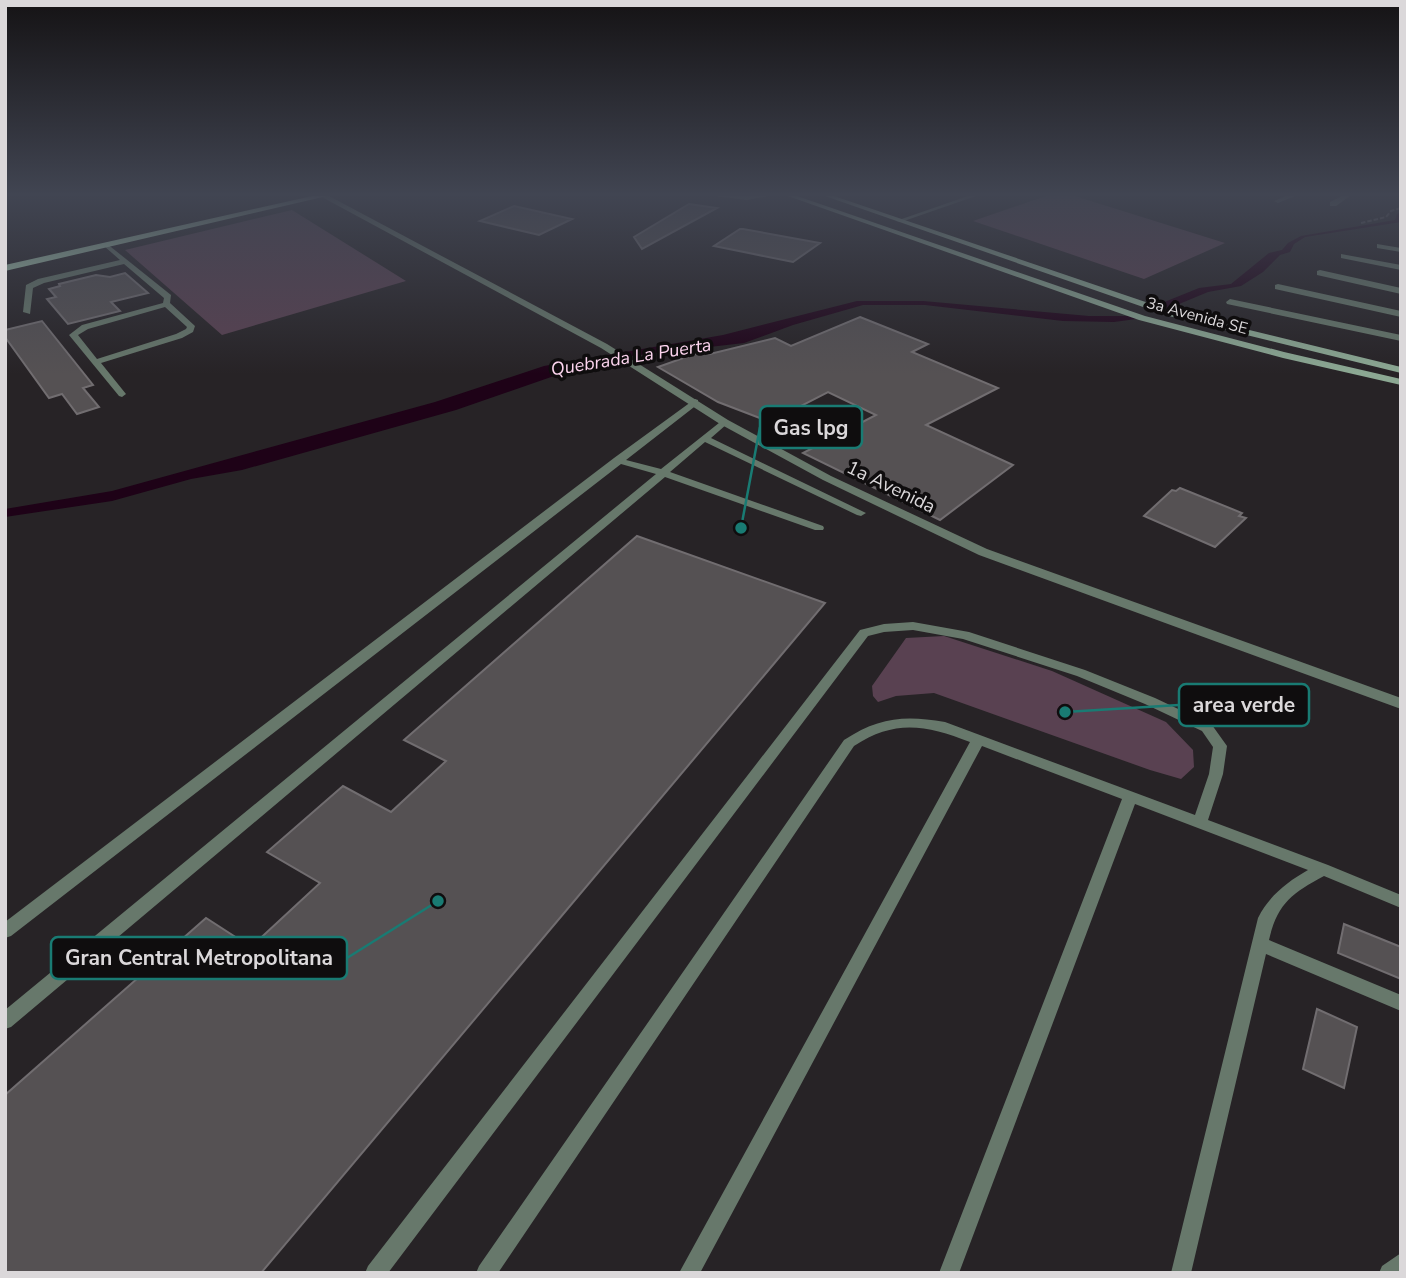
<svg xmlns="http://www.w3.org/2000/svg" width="1406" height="1278" viewBox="0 0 1406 1278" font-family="'Nunito Sans',sans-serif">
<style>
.green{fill:#594151}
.water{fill:#1e0217}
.building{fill:#555153;stroke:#716d70;stroke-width:2}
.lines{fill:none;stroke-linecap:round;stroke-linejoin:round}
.path{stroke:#605c5f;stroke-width:2;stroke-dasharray:4.5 2;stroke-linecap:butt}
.lane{fill:#67786b;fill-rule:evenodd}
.street{fill:#67786b;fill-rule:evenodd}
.secondary{fill:#8ca893;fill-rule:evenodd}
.primary{fill:#a9cdb2;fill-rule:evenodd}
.labels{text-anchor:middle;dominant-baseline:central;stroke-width:7;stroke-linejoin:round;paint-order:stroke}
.far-street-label{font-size:16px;fill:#dbd8da;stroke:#0f0d0e}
.far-water-label{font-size:18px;font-style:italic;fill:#fdd5ef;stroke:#0f0d0e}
.street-label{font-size:19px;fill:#dbd8da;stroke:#0f0d0e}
.leader{fill:none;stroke:#197b73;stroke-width:2.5}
.callout-dot{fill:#197b73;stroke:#0f0d0e;stroke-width:2.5}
.callout{fill:#0f0d0e;stroke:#197b73;stroke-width:2.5}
.callout-label{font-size:21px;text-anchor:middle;font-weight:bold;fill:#dbd8da}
</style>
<rect width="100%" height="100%" fill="#272326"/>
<path class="green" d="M 1046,196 L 1075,196 L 1225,243 L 1144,279 L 973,221 Z
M 292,210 L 406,281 L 222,335 L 125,250 Z
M 944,636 L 1052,671 L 1166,722 L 1193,750 L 1194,767 L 1181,779 L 1150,770 L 934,693 L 896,696 L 878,702 L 873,696 L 872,686 L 906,638 Z"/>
<path class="water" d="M 1401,212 L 1401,222 L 1305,237 L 1294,244 L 1290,252 L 1280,255 L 1263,272 L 1241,286 L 1208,292 L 1167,309 L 1157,305 L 1199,288 L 1231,284 L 1269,253 L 1282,250 L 1288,243 L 1301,236 L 1395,220 L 1397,214 Z
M 857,301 L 923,301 L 1089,316 L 1139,316 L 1136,319 L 1114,322 L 1063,321 L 925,305 L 863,305 L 793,325 L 744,343 L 631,356 L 554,376 L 456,410 L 242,470 L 191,479 L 112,501 L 5,517 L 5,509 L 112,491 L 435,402 L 544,366 L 723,335 Z"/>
<path class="building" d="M 689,204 L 717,208 L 642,249 L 634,237 Z
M 514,206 L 572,219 L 539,235 L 480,221 Z
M 740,229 L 743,229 L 820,243 L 793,262 L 714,246 Z
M 125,273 L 148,293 L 111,302 L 120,311 L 68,324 L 47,299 L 56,297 L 49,289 L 60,286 L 59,284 L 96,275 L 110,277 Z
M 860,317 L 928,344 L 912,352 L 998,388 L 926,425 L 1013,465 L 940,520 L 803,453 L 876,415 L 828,392 L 770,422 L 718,402 L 658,367 L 703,351 L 710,354 L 775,338 L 791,346 Z
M 42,321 L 93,385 L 83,388 L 99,407 L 77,414 L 62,394 L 49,398 L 5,337 L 5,330 Z
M 1180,488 L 1242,513 L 1239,516 L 1246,518 L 1215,547 L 1144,516 L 1172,490 L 1176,491 Z
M 637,536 L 825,603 L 261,1273 L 5,1273 L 5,1095 L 206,918 L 251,947 L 320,883 L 267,852 L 343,786 L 391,812 L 446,761 L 404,740 Z
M 1344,924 L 1401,947 L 1401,979 L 1338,953 Z
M 1317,1009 L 1357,1027 L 1344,1088 L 1303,1069 Z"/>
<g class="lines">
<path class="path" d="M 1361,223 L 1386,217 L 1391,211 L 1401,208"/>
<path class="lane" d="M 715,196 L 768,196 L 747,200 Z
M 968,196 L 976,196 L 901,222 L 896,221 Z
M 106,243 L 171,295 L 170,303 L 195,326 L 193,332 L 182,338 L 101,363 L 126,394 L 122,397 L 119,396 L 69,335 L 82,325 L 163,303 L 164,298 L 124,264 L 44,283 L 33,288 L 30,314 L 23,312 L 26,285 L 38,279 L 120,260 L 104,246 L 104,244 ZM 165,307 L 187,327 L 186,329 L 176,334 L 97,359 L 78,335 L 88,329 Z
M 695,399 L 698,400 L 698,404 L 626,460 L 661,469 L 724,419 L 727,420 L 727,424 L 711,438 L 866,513 L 861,516 L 857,515 L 705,442 L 670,472 L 823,526 L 824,528 L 823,530 L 815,530 L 665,477 L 11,1027 L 5,1029 L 5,1010 L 656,474 L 621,464 L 11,936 L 5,938 L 5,922 L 614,458 Z
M 913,622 L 969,632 L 1085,670 L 1155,698 L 1212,725 L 1227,746 L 1223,774 L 1208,820 L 1328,865 L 1401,895 L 1401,908 L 1324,876 C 1292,893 1277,904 1269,940 L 1401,995 L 1401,1011 L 1266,954 L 1191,1273 L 1171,1273 L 1258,918 C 1269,896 1287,882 1308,870 L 1135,804 L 959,1273 L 939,1273 L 1122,799 L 982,746 L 700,1273 L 679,1273 L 970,742 C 926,725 895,719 854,746 L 498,1273 L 476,1273 L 479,1266 L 844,740 C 879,717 905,715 945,722 L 1195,815 L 1209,774 L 1213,747 L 1202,731 L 1145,704 L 1077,676 L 963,639 L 913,630 L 884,632 L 868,636 L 388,1273 L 365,1273 L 368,1266 L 860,630 L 884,624 Z
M 1401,1253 L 1401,1273 L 1379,1273 L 1382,1266 Z"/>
<path class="street" d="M 320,196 L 329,196 L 607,344 L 728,420 L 831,476 L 987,549 L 1401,698 L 1401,709 L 979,555 L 823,480 L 720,424 L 601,348 Z
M 1286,196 L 1295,196 L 1278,203 L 1274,201 Z
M 1342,196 L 1350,196 L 1336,206 L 1330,206 L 1330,202 Z
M 1377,244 L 1401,248 L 1401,252 L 1377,248 Z
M 1341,254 L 1401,265 L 1401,270 L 1341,258 Z
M 1320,270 L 1401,288 L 1401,294 L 1317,275 L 1317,271 Z
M 1278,284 L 1401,311 L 1401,317 L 1275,289 L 1275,285 Z
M 1230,299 L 1401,335 L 1401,341 L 1227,304 L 1226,302 Z"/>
<path class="secondary" d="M 788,196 L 797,196 L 1145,316 L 1284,352 L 1401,379 L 1401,385 L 1283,358 L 1139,320 Z
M 825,196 L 834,196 L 1175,312 L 1401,367 L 1401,373 L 1169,316 Z"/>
<path class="primary" d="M 312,196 L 327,196 L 5,271 L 5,265 Z"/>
</g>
<linearGradient id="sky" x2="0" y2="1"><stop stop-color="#151315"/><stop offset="0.52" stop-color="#414552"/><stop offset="1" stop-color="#414552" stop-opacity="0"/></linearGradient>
<rect width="1406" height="374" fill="url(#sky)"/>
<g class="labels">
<g class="far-street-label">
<text transform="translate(1197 316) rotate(15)">3a Avenida SE</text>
</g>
<g class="far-water-label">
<text transform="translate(631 357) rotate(-9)">Quebrada La Puerta</text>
</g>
<g class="street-label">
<text transform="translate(891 487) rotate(26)">1a Avenida</text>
</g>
</g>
<path class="leader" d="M741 528L760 427M1065 712L1179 705M438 901L347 958"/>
<g class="callout-dot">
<circle cx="741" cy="528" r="7"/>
<circle cx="1065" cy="712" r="7"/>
<circle cx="438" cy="901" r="7"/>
</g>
<g class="callout">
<rect x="760" y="406" width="102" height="42" rx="7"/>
<rect x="1179" y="684" width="130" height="42" rx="7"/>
<rect x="51" y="937" width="296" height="42" rx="7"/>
</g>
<g class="callout-label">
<text x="811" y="435">Gas lpg</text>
<text x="1244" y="712">area verde</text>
<text x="199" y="965">Gran Central Metropolitana</text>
</g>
<rect width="1406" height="1278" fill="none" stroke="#dbd8da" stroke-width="14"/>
</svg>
